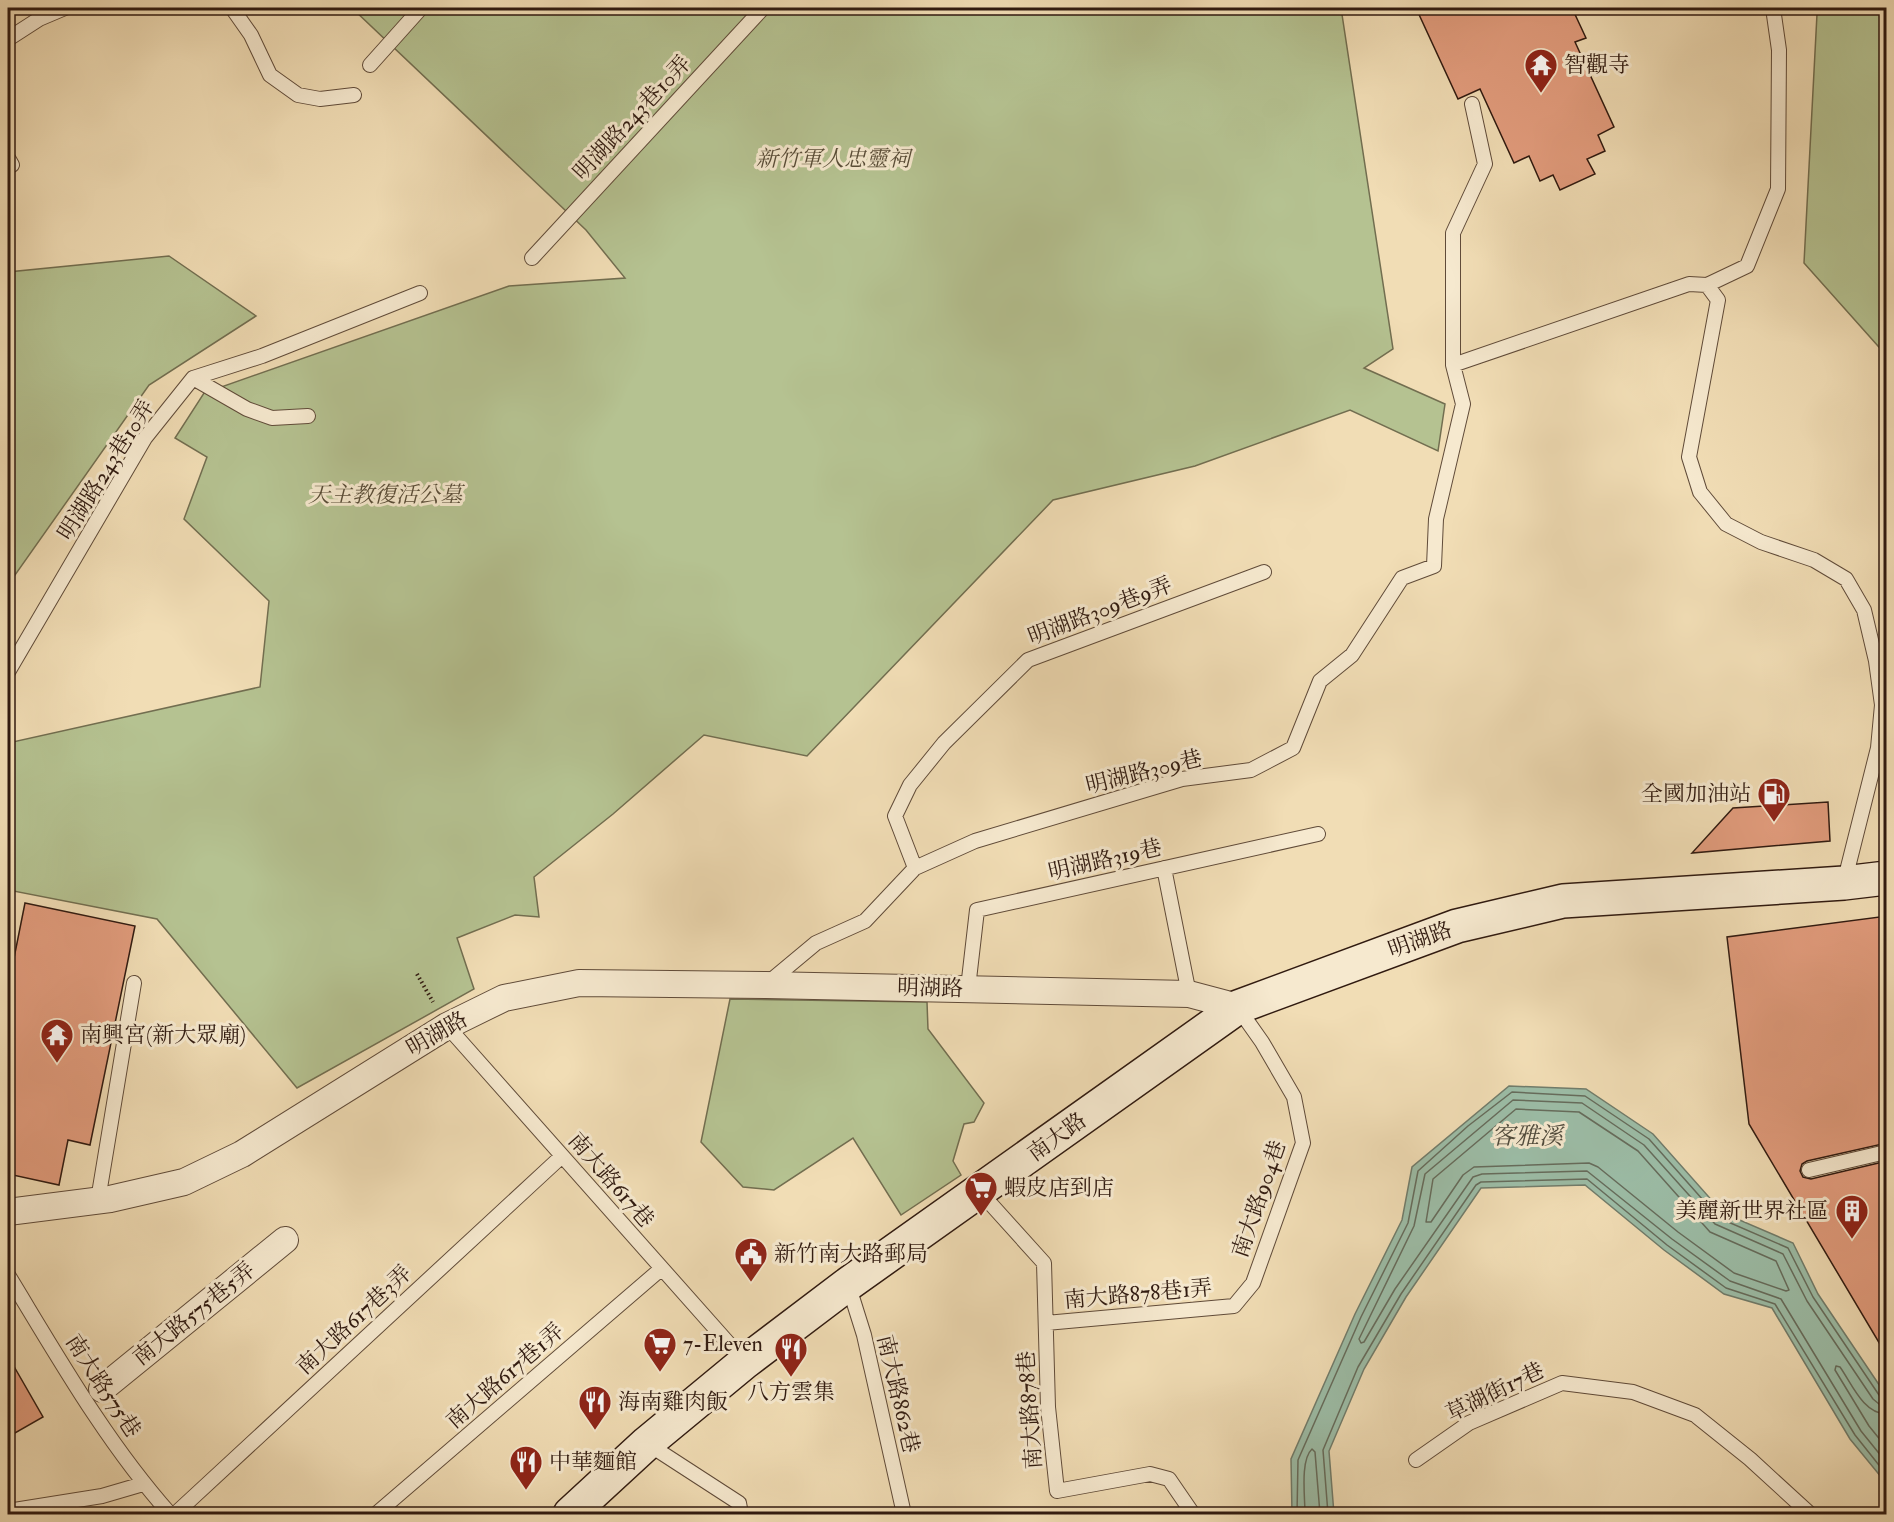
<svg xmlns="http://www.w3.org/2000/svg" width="1894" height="1522" viewBox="0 0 1894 1522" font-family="'IM FELL Double Pica','Noto Serif TC',serif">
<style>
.green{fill:#b5c291;stroke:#726e50;stroke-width:1.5}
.water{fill:#9cbda7;stroke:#717c6b;stroke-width:1.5}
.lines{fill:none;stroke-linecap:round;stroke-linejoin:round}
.shore{stroke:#666c5c;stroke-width:1.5}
.building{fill:#e29c7d;stroke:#301a10;stroke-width:1.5}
.lane-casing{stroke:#604b39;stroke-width:16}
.street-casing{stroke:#604b39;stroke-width:28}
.secondary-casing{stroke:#301a10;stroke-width:36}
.path{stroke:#301a10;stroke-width:4;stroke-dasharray:1.5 3;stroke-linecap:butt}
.lane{stroke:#f6e9cf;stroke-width:14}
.street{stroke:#f6e9cf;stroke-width:26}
.secondary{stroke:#f6e9cf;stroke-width:33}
.labels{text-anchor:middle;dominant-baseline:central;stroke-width:6;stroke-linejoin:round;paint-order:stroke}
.poi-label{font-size:22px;fill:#301a10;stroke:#f6e9cf;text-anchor:start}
.street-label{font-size:22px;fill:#301a10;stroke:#f6e9cf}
.park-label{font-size:22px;font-style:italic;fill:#584c37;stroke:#f6e9cf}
.water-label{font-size:24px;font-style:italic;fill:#504b3d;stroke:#f6e9cf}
</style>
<rect width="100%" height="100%" fill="#f1ddb5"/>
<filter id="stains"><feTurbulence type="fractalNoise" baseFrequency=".00333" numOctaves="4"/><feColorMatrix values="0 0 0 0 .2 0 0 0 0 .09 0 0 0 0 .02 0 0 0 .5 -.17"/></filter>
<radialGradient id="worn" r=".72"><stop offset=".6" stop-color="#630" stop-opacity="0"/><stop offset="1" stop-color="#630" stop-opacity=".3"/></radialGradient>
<path class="green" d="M 352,8 L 1341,8 L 1393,349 L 1364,368 L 1445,404 L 1438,451 L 1350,410 L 1195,466 L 1053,500 L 807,756 L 704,735 L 613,814 L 534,877 L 539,917 L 515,915 L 457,938 L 474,989 L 297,1088 L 157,919 L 8,890 L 8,743 L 260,687 L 269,601 L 184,519 L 207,457 L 175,438 L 204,393 L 509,286 L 625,278 L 586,230 Z
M 1815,8 L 1886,8 L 1886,355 L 1804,263 L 1817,14 Z
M 169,256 L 256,316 L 149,385 L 8,585 L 8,272 Z
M 730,999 L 927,1002 L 928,1029 L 984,1103 L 974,1122 L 964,1124 L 953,1161 L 961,1175 L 901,1215 L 853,1138 L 774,1190 L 743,1187 L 701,1142 Z
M 128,1508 L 144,1514 L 104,1514 L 104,1513 Z"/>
<path class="water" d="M 1509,1086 L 1586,1089 L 1653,1134 L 1723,1213 L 1793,1243 L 1818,1294 L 1886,1395 L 1886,1483 L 1850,1439 L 1772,1308 L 1724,1294 L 1664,1250 L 1585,1185 L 1481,1188 L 1406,1297 L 1364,1369 L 1329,1451 L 1334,1514 L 1292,1514 L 1291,1459 L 1355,1314 L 1402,1220 L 1412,1167 Z"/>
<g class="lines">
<path class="shore" d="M 1516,1109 L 1579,1112 L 1638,1151 L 1710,1232 L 1776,1261 L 1789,1290 L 1786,1291 L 1734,1273 L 1678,1232 L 1598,1167 L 1589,1163 L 1474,1167 L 1463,1175 L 1431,1222 L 1426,1222 L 1433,1179 Z
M 1886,1405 L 1879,1404 L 1873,1399 L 1807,1301 L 1783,1254 L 1715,1224 L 1644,1145 L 1582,1103 L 1513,1100 L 1425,1174 L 1414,1226 L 1359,1339 L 1361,1343 L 1364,1342 L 1395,1289 L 1473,1177 L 1482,1174 L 1587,1171 L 1672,1239 L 1730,1281 L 1781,1299 L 1861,1431 L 1886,1462
M 1886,1414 C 1863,1413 1852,1384 1840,1367 L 1836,1366 L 1835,1370 L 1869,1426 L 1886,1447
M 1297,1514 L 1298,1460 L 1361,1317 L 1408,1223 L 1418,1171 L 1468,1126 L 1512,1092 L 1585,1096 L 1649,1139 L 1719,1218 L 1788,1248 L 1813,1297 L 1879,1395 L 1886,1398
M 1305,1514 C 1305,1497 1300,1460 1312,1449 L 1315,1452 L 1320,1514
M 1328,1514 L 1323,1450 L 1358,1367 L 1401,1294 L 1476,1185 L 1481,1182 L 1587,1179 L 1667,1245 L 1726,1288 L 1775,1304 L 1855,1435 L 1886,1474"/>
</g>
<path class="building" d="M 1416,8 L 1572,8 L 1586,38 L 1575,42 L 1614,127 L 1598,135 L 1605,151 L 1587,159 L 1595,174 L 1560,190 L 1553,175 L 1540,181 L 1529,156 L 1514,163 L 1480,89 L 1458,99 Z
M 1828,802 L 1830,841 L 1692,853 L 1733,808 Z
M 25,903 L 135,926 L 90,1145 L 68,1140 L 59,1185 L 8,1174 L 8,988 Z
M 1887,916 L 1887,1143 L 1807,1161 L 1802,1164 L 1800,1171 L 1803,1177 L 1811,1179 L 1887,1161 L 1887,1356 L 1749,1124 L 1727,937 Z
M 8,1356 L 43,1417 L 8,1437 Z"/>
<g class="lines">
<g class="lane-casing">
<path id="lane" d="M 232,8 L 251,35 L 270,75 L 298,95 L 320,99 L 354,95
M 8,39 L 39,19 L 65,8
M 370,65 L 421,8
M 8,158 L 12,165
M 532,258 L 763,8
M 1707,285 L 1747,266 L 1778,189 L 1779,50 L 1773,8
M 1453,365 L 1689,284 L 1707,285 L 1718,300 L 1689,457 L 1700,492 L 1726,524 L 1761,542 L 1814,560 L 1846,579 L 1864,610 L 1876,661 L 1882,705 L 1878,748 L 1844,883
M 193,378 L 247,409 L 272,418 L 308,416
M 8,672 L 145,438 L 193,378 L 262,356 L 420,293
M 915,868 L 895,816 L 910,785 L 944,743 L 1028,660 L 1264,572
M 1164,868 L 1189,994
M 768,983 L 816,943 L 865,921 L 915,868 L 975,841 L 1182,779 L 1251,770 L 1293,748 L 1320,681 L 1352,655 L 1402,578 L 1434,566 L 1436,519 L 1463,404 L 1453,365 L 1453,233 L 1485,164 L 1472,104
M 968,988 L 977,910 L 1318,834
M 447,1026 L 745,1362
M 1809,1170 L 1886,1152
M 980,1192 L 1044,1263 L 1048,1407 L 1057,1491 L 1150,1474 L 1169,1479 L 1193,1514
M 98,1200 L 134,983
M 8,1275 C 58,1357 106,1442 170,1514
M 848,1284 L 864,1335 L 904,1514
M 1046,1323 L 1234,1306 L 1253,1283 L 1303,1143 L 1294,1097 L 1262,1042 L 1238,1008
M 648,1444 L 739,1503 L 741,1514
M 1416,1460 L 1469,1423 L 1562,1383 L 1633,1392 L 1695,1415 L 1750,1459 L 1810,1514
M 8,1511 L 102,1496 L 143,1484
M 175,1514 L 562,1156
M 376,1514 L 661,1269"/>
</g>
<g class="street-casing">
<path id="street" d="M 8,1212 L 110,1199 L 184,1182 L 242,1154 L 447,1026 L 504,998 L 579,983 L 766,985 L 1189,994 L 1238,1007
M 102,1389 L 285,1240"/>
</g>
<g class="secondary-casing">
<path id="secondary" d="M 570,1514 L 647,1443 L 745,1362 L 848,1284 L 1238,1007 L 1457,926 L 1563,901 L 1844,883 L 1886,878"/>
</g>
<path class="path" d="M 417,974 L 433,1002"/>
<use href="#lane" class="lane"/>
<use href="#street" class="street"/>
<use href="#secondary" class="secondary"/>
</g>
<defs>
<g id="temple-pin" transform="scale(1.725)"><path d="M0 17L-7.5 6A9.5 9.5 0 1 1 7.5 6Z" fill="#8f2418" stroke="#f6e9cf"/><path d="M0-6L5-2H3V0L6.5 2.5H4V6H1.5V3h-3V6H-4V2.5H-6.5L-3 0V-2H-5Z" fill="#fff"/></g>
<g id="fuel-pin" transform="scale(1.725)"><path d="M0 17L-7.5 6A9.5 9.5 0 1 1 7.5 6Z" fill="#8f2418" stroke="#f6e9cf"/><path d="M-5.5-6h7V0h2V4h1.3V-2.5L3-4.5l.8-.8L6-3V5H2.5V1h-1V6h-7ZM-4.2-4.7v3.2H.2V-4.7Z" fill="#fff"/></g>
<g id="supermarket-pin" transform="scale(1.725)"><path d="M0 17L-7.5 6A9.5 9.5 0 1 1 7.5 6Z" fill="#8f2418" stroke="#f6e9cf"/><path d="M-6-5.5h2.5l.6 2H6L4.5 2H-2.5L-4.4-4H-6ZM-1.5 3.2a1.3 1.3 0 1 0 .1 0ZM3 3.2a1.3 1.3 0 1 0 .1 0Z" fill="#fff"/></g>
<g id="building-pin" transform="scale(1.725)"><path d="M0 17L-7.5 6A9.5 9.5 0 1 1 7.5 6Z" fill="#8f2418" stroke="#f6e9cf"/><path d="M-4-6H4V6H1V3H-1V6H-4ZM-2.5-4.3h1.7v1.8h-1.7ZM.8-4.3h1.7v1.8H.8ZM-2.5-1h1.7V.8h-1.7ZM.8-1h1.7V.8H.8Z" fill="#fff"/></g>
<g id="civic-pin" transform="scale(1.725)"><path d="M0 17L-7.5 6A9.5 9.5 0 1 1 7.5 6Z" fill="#8f2418" stroke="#f6e9cf"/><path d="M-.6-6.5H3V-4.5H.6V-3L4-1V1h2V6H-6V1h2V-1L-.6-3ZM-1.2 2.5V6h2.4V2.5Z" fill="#fff"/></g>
<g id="restaurant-pin" transform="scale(1.725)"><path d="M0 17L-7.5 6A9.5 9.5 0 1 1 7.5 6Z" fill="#8f2418" stroke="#f6e9cf"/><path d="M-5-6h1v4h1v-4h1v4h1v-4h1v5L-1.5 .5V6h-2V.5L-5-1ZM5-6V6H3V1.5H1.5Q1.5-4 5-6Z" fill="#fff"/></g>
</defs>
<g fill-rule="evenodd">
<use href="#temple-pin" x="1541" y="65"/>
<use href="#fuel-pin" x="1774" y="794"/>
<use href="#temple-pin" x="57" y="1035"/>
<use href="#supermarket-pin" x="981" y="1188"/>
<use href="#building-pin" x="1852" y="1211"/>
<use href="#civic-pin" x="751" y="1254"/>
<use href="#supermarket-pin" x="660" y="1344"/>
<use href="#restaurant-pin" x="791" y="1349"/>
<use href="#restaurant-pin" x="595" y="1402"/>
<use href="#restaurant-pin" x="526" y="1462"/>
</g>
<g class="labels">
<g class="poi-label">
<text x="1564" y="65">智觀寺</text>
<text x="1751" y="794" text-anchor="end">全國加油站</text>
<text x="80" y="1035">南興宮(新大眾廟)</text>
<text x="1004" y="1188">蝦皮店到店</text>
<text x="1829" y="1211" text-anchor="end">美麗新世界社區</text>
<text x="774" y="1254">新竹南大路郵局</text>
<text x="683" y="1344">7-Eleven</text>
<text x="791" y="1392" text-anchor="middle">八方雲集</text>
<text x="618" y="1402">海南雞肉飯</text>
<text x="549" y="1462">中華麵館</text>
</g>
<g class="street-label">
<text transform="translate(632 118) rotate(-47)">明湖路243巷10弄</text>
<text transform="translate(106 470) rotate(-58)">明湖路243巷10弄</text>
<text transform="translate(1100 611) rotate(-21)">明湖路309巷9弄</text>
<text transform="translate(1144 772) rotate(-14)">明湖路309巷</text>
<text transform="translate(1105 860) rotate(-13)">明湖路319巷</text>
<text transform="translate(1420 940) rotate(-20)">明湖路</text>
<text transform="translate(930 988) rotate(1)">明湖路</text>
<text transform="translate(437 1034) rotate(-30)">明湖路</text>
<text transform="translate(1057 1137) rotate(-36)">南大路</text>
<text transform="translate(611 1180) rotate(49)">南大路617巷</text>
<text transform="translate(1259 1199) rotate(-71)">南大路904巷</text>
<text transform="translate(1138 1294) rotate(-5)">南大路878巷1弄</text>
<text transform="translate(194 1314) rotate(-39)">南大路575巷5弄</text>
<text transform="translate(354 1320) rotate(-43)">南大路617巷3弄</text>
<text transform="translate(505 1376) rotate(-41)">南大路617巷1弄</text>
<text transform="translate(103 1386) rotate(57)">南大路575巷</text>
<text transform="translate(1495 1392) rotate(-26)">草湖街17巷</text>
<text transform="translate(898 1394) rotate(77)">南大路862巷</text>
<text transform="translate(1030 1410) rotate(-94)">南大路878巷</text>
</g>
<g class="park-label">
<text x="833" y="159">新竹軍人忠靈祠</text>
<text x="385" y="495">天主教復活公墓</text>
</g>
<g class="water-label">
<text x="1527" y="1136">客雅溪</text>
</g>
</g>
<rect width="1894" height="1522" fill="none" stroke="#f1ddb5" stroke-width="30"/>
<rect x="9" y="9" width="1876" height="1504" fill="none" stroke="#301a10" stroke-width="3"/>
<rect x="15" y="15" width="1864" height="1492" fill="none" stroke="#301a10" stroke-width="1.5"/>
<rect width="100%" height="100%" filter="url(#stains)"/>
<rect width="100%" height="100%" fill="url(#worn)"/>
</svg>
